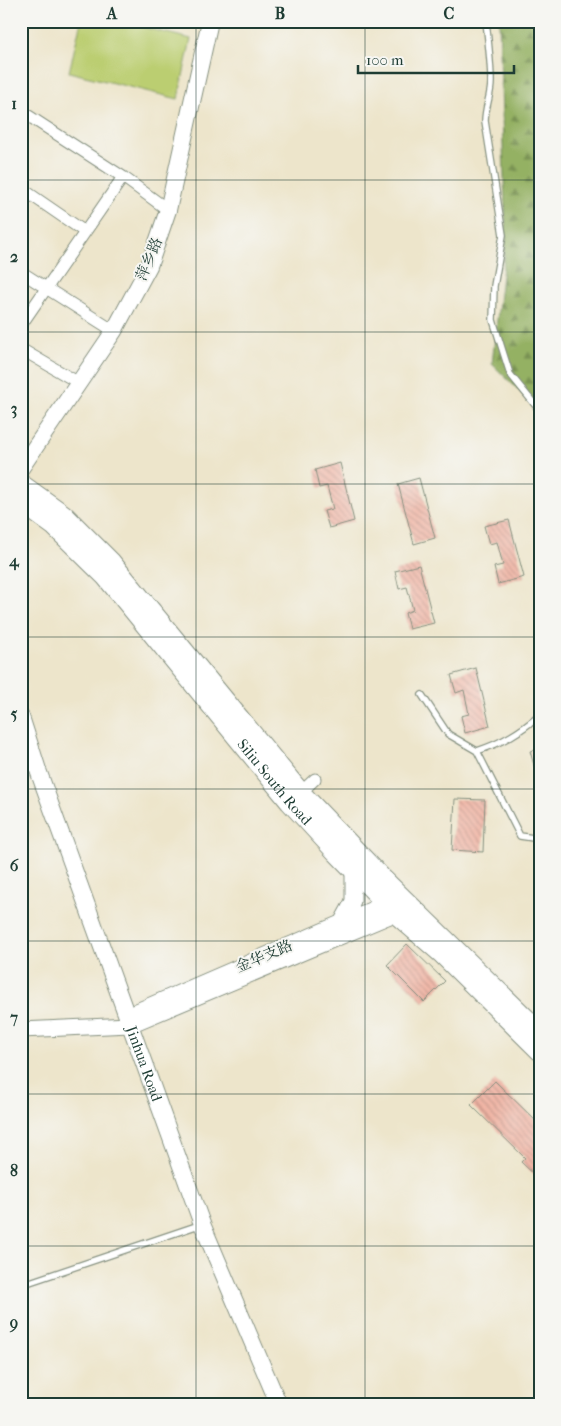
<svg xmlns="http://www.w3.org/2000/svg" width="561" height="1426" viewBox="0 0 561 1426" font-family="'IM FELL French Canon','Noto Serif SC',serif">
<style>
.grass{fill:#bbce71;stroke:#6d8652}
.forest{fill:url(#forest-firs);stroke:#5a774c}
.building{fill:url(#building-back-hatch)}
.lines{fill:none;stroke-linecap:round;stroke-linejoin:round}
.service-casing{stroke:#869180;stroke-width:8}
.minor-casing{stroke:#869180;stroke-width:13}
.tertiary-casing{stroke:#869180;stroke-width:17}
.secondary-casing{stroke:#869180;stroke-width:18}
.primary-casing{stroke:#869180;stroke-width:21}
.service{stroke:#fff;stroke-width:5.5}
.minor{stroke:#fff;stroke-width:11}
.tertiary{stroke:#fff;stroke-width:15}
.secondary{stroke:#fff;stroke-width:16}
.primary{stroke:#fff;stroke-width:19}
.grid{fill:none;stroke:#1f3d34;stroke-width:1;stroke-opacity:0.55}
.labels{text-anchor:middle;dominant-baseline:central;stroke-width:4;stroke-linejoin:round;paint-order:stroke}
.street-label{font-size:15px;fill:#1f3d34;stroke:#f6f6f2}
.neatline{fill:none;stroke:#1f3d34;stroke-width:2}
.grid-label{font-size:16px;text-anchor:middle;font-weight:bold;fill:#1f3d34}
</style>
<defs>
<pattern id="forest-firs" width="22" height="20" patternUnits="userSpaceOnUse" patternTransform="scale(1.25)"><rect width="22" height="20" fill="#94b163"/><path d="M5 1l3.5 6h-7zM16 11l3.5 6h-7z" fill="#789152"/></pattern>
<pattern id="building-back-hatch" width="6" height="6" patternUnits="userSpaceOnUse" patternTransform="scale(1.25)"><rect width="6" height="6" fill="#f0b3a3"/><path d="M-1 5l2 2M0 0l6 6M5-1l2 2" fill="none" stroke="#c29386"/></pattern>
</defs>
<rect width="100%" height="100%" fill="#f6f6f2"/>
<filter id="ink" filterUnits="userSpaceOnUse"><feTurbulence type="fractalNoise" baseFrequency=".02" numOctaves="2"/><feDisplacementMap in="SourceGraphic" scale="10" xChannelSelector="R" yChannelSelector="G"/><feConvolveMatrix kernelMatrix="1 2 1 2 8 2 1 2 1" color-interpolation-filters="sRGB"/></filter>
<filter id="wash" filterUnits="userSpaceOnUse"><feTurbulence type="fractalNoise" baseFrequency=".0096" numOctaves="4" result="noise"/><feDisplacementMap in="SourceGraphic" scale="20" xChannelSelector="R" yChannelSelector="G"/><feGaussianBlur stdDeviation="1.12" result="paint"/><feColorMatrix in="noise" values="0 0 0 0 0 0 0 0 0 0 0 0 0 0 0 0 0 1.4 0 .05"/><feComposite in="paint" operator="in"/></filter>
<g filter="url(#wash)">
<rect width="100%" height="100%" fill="#ede5cb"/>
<path class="grass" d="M 81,21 L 118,21 L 191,39 L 178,99 L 69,72 Z"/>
<path class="forest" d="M 499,21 L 540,21 L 540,411 L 492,364 L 506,240 Z"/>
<g id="blocks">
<path class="building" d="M 340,463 L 354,521 L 329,528 L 324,511 L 333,509 L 327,486 L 319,488 L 315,470 Z
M 419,478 L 435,538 L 414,544 L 398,484 Z
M 509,520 L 524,577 L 498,584 L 494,567 L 503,565 L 497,542 L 489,544 L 484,526 Z
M 419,565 L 434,623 L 409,629 L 405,613 L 413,610 L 407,587 L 399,589 L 395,571 Z
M 476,668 L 490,726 L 465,733 L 461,716 L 469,714 L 464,690 L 456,693 L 451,675 Z
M 540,749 L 540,776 L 537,776 L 530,751 Z
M 455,799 L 485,800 L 483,852 L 452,850 Z
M 407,944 L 445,981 L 424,1002 L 387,965 Z
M 495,1081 L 540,1125 L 540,1180 L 521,1162 L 525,1158 L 471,1105 Z"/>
</g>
</g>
<g filter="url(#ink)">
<use href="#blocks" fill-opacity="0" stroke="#869180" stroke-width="1"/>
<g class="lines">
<g class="service-casing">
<path id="service" d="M 486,21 C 488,41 491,62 491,82 C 491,96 485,107 485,121 L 503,235 L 494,286 L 493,320 L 510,374 L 540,411
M 422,695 L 448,734 L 477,751 L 520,836 L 540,839
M 477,751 C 502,743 520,732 540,715
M 21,1285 L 202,1224"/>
</g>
<g class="minor-casing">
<path id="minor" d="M 21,111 L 123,177 L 168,210
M 21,188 L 85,232
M 21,272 L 114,331
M 21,325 L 123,177
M 21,349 L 79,383
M 297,796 L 315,779"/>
</g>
<g class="tertiary-casing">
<path id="tertiary" d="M 341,923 L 353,901 L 353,871
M 137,1011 L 396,899
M 21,1030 L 130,1025 L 404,910"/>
</g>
<g class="secondary-casing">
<g id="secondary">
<path d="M 21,468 L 114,331 L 149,266 L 168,210 L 210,21"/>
<path id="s1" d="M 21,717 L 38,770 L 202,1224 L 279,1405"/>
</g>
</g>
<g class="primary-casing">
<g id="primary">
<path d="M 21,484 L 63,514 L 111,562 L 301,793 L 381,877 L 540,1032"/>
<path id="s2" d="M 21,502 L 54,526 L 106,577 L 290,802 L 336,852 L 396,914 L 441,953 L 540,1051"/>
</g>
</g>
<use href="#service" class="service"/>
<use href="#minor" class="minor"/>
<use href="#tertiary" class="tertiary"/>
<use href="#secondary" class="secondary"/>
<use href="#primary" class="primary"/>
</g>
</g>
<path class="grid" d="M 196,21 L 196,1405M 365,21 L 365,1405M 21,180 L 540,180M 21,332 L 540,332M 21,484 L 540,484M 21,637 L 540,637M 21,789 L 540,789M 21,941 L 540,941M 21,1094 L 540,1094M 21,1246 L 540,1246"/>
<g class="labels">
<g class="street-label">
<text transform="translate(149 259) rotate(-67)">萍乡路</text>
<text stroke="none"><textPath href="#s2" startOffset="379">Siliu South Road</textPath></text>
<text transform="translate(264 956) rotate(-23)">金华支路</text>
<text stroke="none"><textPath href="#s1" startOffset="368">Jinhua Road</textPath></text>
</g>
</g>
<rect width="561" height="1426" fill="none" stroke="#f6f6f2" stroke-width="55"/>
<path d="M358 65v8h156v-8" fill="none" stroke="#1f3d34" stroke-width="2.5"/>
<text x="366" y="65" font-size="15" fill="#1f3d34" stroke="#f6f6f2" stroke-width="4" paint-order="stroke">100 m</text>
<rect x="28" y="28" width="506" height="1370" class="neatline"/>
<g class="grid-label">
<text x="112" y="19">A</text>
<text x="280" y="19">B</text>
<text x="449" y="19">C</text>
<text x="14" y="109">1</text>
<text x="14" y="262">2</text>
<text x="14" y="414">3</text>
<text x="14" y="566">4</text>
<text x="14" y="719">5</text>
<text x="14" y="871">6</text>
<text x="14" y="1023">7</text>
<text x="14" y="1176">8</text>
<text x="14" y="1328">9</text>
</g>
</svg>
